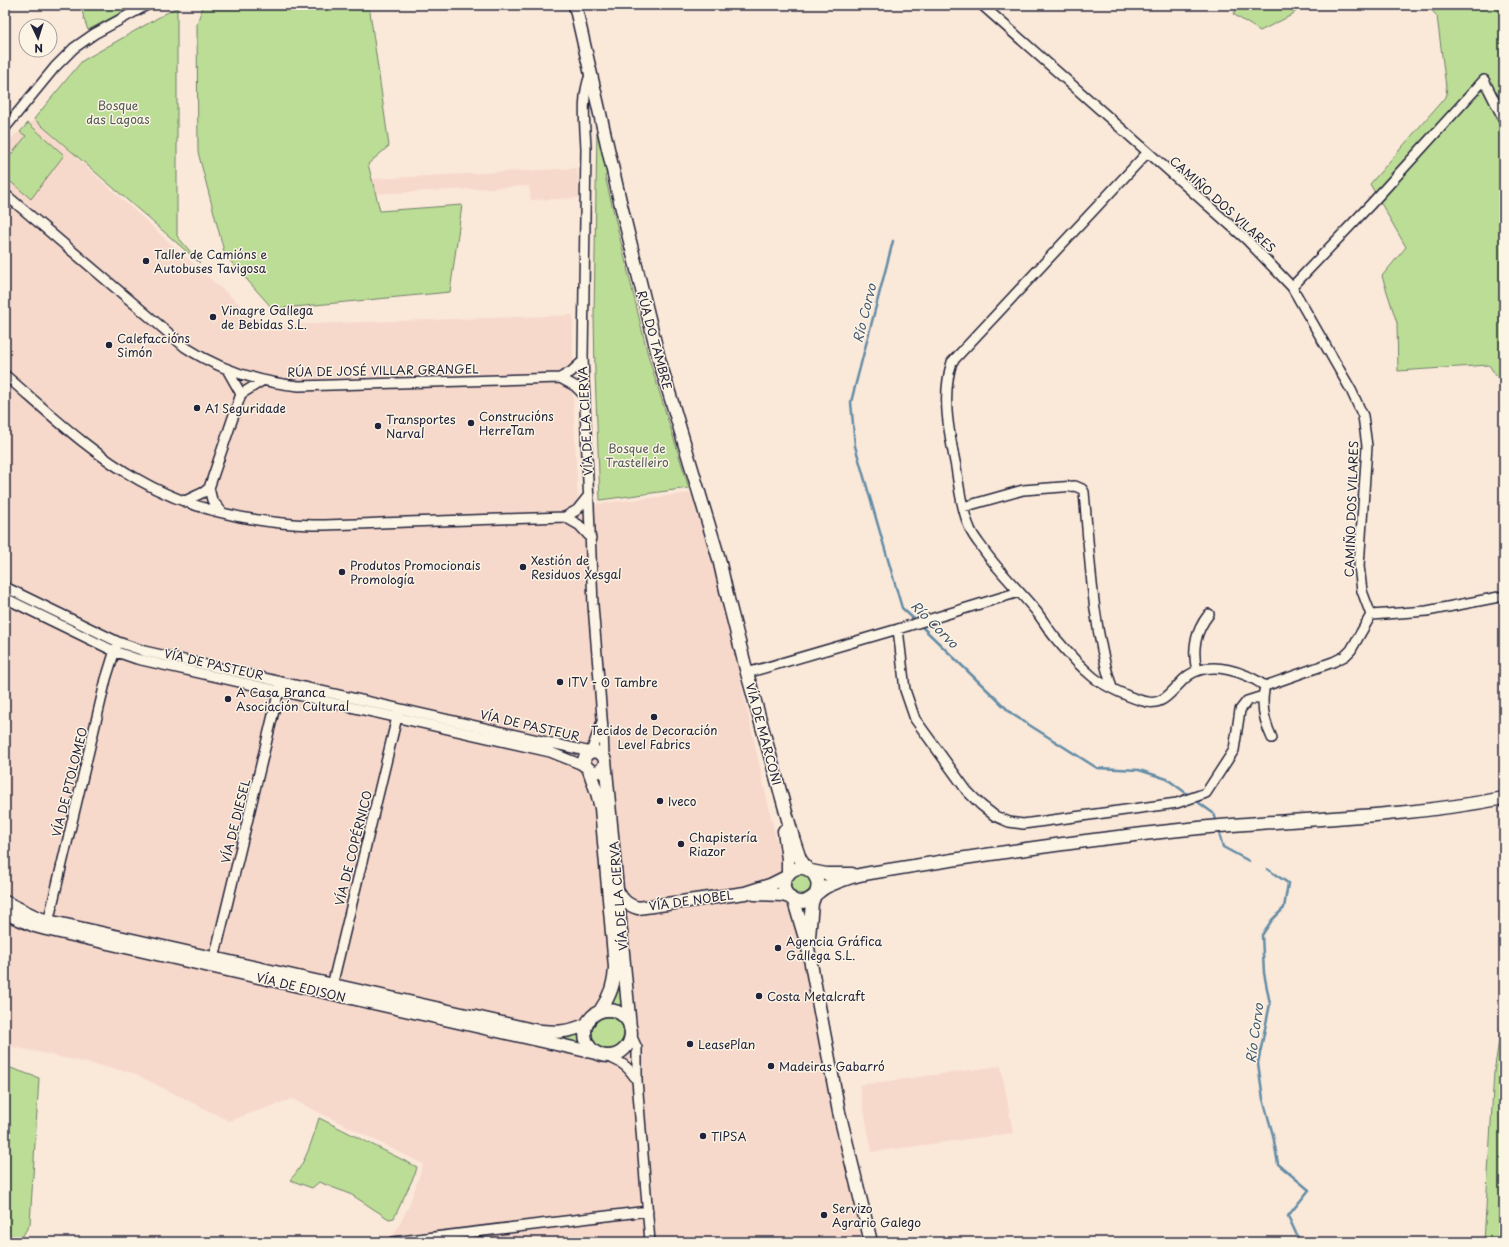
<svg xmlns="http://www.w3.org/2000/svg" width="1509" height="1247" viewBox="0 0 1509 1247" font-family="'Playpen Sans',sans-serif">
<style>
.built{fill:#f7d9cb}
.green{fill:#bcdd96;stroke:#6f8068}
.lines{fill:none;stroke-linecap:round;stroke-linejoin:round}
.stream{stroke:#628ca6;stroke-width:2.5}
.street-casing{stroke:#22223b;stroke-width:12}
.secondary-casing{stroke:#22223b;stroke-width:15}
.street{stroke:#fcf5e5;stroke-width:9}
.secondary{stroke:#fcf5e5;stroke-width:12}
.poi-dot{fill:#22223b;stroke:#fcf5e5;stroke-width:1.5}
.labels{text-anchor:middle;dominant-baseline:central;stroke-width:3;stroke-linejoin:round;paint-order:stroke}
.park-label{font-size:12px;fill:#505a56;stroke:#fcf5e5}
.street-label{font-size:12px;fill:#22223b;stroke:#fcf5e5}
.poi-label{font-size:12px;fill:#22223b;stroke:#fcf5e5;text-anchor:start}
.water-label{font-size:13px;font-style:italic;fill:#425771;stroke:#fcf5e5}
</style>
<rect width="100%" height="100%" fill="#fae8d9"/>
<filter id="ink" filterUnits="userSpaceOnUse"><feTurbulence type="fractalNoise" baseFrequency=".025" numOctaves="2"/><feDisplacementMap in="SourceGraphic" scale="8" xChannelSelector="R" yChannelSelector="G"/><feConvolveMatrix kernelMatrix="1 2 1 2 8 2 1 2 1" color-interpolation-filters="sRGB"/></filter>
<g filter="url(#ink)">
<path class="built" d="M 34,119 L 179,251 L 255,318 L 279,325 L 573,315 L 573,394 L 578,506 L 692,493 L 716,570 L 866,1242 L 428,1242 L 429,1232 L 393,1236 L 409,1206 L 423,1164 L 292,1099 L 229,1121 L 133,1073 L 5,1045 L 5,144 Z
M 577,168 L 579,198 L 531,200 L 529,186 L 373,194 L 371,179 Z
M 1001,1066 L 1013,1133 L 872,1152 L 859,1085 Z"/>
<path class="green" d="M 81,5 L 135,5 L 88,30 L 84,19 Z
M 203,5 L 369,5 L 389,146 L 368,164 L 380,211 L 462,205 L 450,292 L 273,309 L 225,255 L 198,152 L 197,24 Z
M 1241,5 L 1304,5 L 1290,16 L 1260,31 L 1233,14 Z
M 1427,5 L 1504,5 L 1504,388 L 1489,365 L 1398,371 L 1397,323 L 1382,276 L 1406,247 L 1370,184 L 1447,95 L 1437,16 Z
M 177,7 L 177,236 L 200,263 L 34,119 L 82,61 Z
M 28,123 L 64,155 L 31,199 L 5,177 L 5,153 L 10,156 L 26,136 L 20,132 Z
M 597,130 L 607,173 L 605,176 L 648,355 L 689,488 L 600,500 L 595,373 L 594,316 Z
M791 884a10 10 0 1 1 20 0a10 10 0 1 1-20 0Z
M 620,978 L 622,1005 L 612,1004 L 619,984 Z
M 1504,1010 L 1504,1242 L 1484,1242 L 1494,1072 Z
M592 1033a16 16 0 1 1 32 0a16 16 0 1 1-32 0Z
M 578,1034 L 579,1046 L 552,1038 L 563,1038 Z
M 5,1066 L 39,1078 L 30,1224 L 19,1242 L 5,1242 Z
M 319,1118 L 417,1167 L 415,1174 L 394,1218 L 389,1219 L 352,1195 L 319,1182 L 312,1188 L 290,1180 C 306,1164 312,1140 319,1118 Z"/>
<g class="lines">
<path class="stream" d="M 893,241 L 851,402 L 855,446 L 902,608 L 916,621
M 919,624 L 1012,714 L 1097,768 L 1139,770 L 1167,779 L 1190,796
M 1195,800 L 1213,813 L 1216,823
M 1218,830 L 1223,847 L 1249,861
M 1267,869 L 1288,883 L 1284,908 L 1272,920 L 1262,935 L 1264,973 L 1270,1004 L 1258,1063 L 1263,1099 L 1273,1135 L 1278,1164 L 1309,1190 L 1288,1216 L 1300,1242"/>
<g class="street-casing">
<path id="street" d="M 982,5 L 1247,240 L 1292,287 L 1351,390 L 1363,416 L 1367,446 L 1359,566 L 1362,591 L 1371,615
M 590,75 C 581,99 585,123 586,149 L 583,357 L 593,605 L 603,730 L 604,757
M 5,128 L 55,67 L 74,48 L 94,34 L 147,5
M 1147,153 L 952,362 C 941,397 949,432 956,467 C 959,488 962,511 971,531 C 974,537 978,542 981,546 C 997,570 1018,589 1036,611 C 1043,620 1049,631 1057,640 C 1068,653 1081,667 1093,677 C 1104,686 1134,700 1148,702 C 1166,706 1176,684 1189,675 C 1212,660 1245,672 1265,686
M 5,194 L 185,347 C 220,370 257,382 299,386 L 560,378 L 575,386 L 585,396
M 1292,287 L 1371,204 L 1484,80 L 1504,120
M 228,371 L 241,394
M 5,375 C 48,412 89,452 139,480 C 191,510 253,523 313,525 C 344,525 376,523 407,522 C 460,520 513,519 565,517 L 579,525 L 591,538
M 560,378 L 571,372 L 583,361
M 185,501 L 204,492 L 209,488
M 963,507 L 1023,490 L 1075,486 L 1082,489 L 1084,492 C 1090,558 1092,625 1112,688
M 222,512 L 212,500 L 209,488 L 241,394 L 262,381
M 565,517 L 577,510 L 589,495
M 5,587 L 118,642 L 144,651 L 591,752 L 601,724
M 5,598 L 114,651 L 137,659 L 550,752 L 580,764 L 589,770
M 1371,615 L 1427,611 L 1504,596
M 898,629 L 905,690 L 915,719 L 967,791 L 981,805 L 995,816 L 1009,822 L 1023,824 L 1177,803 L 1206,793 L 1234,750 L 1240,710 L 1247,701 L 1263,696
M 1197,671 C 1192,649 1195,632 1209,614
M 747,673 L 898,629 L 1019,592
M 1265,686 L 1333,662 L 1345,656 L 1351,650 L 1371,615
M 1264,691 C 1261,707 1265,723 1272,738
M 47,927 L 106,679 L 116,647
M 213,963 L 280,686
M 331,990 L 398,713
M 631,1035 L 637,1048 L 637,1080 L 650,1242
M 606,1056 C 621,1062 627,1065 636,1079
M 393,1242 L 648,1211"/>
</g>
<g class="secondary-casing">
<path id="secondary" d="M 575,5 L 620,201 L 659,359 L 719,559 L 728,599 L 747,673 L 794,841 L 800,859 L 807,869
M 605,763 C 597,786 570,757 594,751 L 602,754 L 605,760 L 630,1028
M 589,770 L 597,793 L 601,808 L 615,967 C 615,984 609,998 600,1011
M 784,831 L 788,859 L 788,875
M 811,871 L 826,874 L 852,874
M 618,892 C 623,901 628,905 638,908 L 745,893 L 770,885 L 786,877
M 816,893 C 824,873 799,858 787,876 C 784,880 783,886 785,891 C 787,895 790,898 793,900 C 808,908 816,891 828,886 C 841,880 856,875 870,873 C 979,855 1089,839 1199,828 C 1300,818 1403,818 1504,798
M 754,894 L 782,895 L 789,897
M 794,901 L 808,948 L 839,1112 L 871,1242
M 5,902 L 36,917 L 48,921 L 533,1030 C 554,1033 568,1033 587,1024
M 5,913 L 35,926 L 46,929 L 600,1054
M 809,937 L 812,903 L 815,895
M585 1033a23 23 0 1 1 46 0a23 23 0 1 1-46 0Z"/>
</g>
<use href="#street" class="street"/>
<use href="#secondary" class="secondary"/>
</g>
</g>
<g class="poi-dot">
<circle cx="146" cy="261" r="4"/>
<circle cx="213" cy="317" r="4"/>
<circle cx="109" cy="345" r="4"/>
<circle cx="197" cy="408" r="4"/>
<circle cx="471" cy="423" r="4"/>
<circle cx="378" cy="426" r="4"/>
<circle cx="523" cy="567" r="4"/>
<circle cx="342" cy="572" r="4"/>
<circle cx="560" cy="682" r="4"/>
<circle cx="228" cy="699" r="4"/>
<circle cx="654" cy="717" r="4"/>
<circle cx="660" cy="801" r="4"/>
<circle cx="681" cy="844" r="4"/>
<circle cx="778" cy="948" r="4"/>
<circle cx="759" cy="996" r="4"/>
<circle cx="690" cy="1044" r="4"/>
<circle cx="771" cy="1066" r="4"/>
<circle cx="703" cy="1136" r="4"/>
<circle cx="824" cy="1215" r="4"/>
</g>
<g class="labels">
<g class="park-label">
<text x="118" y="105">Bosque<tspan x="118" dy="14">das Lagoas</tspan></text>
<text x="637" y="448">Bosque de<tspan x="637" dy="14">Trastelleiro</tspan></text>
</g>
<g class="street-label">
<text transform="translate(1223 204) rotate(42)">CAMIÑO DOS VILARES</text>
<text transform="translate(655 340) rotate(75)">RÚA DO TAMBRE</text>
<text transform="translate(383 370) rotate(-1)">RÚA DE JOSÉ VILLAR GRANGEL</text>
<text transform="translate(585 421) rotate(-93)">VÍA DE LA CIERVA</text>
<text transform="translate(1351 509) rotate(-88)">CAMIÑO DOS VILARES</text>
<text transform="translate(214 664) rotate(13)">VÍA DE PASTEUR</text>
<text transform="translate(530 725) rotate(13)">VÍA DE PASTEUR</text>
<text transform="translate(764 734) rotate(75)">VÍA DE MARCONI</text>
<text transform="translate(69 782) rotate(-76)">VÍA DE PTOLOMEO</text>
<text transform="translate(235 821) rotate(-76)">VÍA DE DIESEL</text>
<text transform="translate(353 848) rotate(-76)">VÍA DE COPÉRNICO</text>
<text transform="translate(618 896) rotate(-95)">VÍA DE LA CIERVA</text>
<text transform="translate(691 900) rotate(-8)">VÍA DE NOBEL</text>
<text transform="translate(301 987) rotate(13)">VÍA DE EDISON</text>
</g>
<g class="poi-label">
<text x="154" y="254">Taller de Camións e<tspan x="154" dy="14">Autobuses Tavigosa</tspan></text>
<text x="221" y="310">Vinagre Gallega<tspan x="221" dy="14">de Bebidas S.L.</tspan></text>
<text x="117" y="338">Calefaccións<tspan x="117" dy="14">Simón</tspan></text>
<text x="205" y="408">A1 Seguridade</text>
<text x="479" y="416">Construcións<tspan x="479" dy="14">HerreTam</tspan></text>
<text x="386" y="419">Transportes<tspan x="386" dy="14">Narval</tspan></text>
<text x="531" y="560">Xestión de<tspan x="531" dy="14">Residuos Xesgal</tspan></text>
<text x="350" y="565">Produtos Promocionais<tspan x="350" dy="14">Promología</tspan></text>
<text x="568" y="682">ITV - O Tambre</text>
<text x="236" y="692">A Casa Branca<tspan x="236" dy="14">Asociación Cultural</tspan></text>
<text x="654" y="730" text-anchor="middle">Tecidos de Decoración<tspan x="654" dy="14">Level Fabrics</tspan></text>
<text x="668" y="801">Iveco</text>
<text x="689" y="837">Chapistería<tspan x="689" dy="14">Riazor</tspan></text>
<text x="786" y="941">Agencia Gráfica<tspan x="786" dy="14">Gallega S.L.</tspan></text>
<text x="767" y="996">Costa Metalcraft</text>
<text x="698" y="1044">LeasePlan</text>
<text x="779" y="1066">Madeiras Gabarró</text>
<text x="711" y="1136">TIPSA</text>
<text x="832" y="1208">Servizo<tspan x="832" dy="14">Agrario Galego</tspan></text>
</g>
<g class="water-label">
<text transform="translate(864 313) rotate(-76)">Río Corvo</text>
<text transform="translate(935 624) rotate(45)">Río Corvo</text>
<text transform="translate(1254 1033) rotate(-82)">Río Corvo</text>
</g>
</g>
<rect width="1509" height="1247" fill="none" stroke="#fcf5e5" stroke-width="20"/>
<rect x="10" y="10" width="1489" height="1227" fill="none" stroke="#22223b" stroke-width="1.5" filter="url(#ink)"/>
<g transform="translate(38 38) rotate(176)"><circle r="19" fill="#fcf5e5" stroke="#a5a1a1"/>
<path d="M0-3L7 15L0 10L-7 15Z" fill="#22223b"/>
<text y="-6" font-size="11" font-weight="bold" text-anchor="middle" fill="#22223b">N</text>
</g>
</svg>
